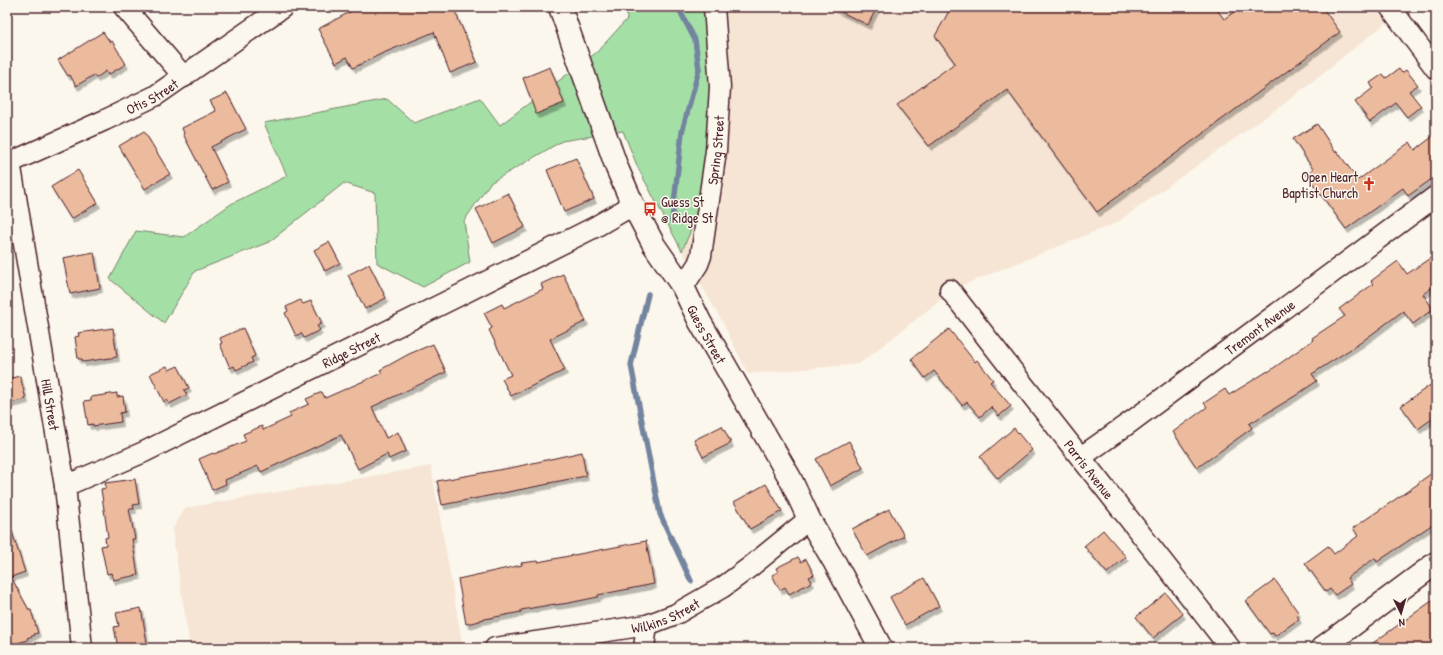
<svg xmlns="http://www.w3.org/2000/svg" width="1443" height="655" viewBox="0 0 1443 655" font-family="'Patrick Hand',sans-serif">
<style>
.built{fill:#f6e5d4}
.green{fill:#a4e0a6;stroke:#778068}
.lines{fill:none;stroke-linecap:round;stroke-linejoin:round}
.stream{stroke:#73849f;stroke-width:5.5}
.building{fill:#ecba9d;stroke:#4a1f2b;filter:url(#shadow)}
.street-casing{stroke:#4a1f2b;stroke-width:23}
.secondary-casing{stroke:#4a1f2b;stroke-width:25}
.street{stroke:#fbf7ec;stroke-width:20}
.secondary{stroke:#fbf7ec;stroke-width:22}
.labels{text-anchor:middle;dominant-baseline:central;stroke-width:3;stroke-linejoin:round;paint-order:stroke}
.street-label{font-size:14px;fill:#4a1f2b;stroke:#fbf7ec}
.poi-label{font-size:14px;fill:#4a1f2b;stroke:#fbf7ec;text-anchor:end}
</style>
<defs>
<filter id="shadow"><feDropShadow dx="2.5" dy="4.5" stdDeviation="0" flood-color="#0004"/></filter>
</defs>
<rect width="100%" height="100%" fill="#fbf7ec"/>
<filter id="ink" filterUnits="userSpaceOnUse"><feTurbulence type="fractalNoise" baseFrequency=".025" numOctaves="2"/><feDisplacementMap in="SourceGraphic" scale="8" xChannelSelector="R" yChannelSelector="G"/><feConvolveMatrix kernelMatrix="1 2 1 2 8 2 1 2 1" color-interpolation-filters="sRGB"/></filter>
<g filter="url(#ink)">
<path class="built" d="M 714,7 L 1406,7 L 1285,103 L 1116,223 L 956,288 L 859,364 L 748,374 L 723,323 L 682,251 L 714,176 Z
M 431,466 L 463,648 L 190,648 L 172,530 L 185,508 Z"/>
<path class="green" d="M 626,7 L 714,7 L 714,176 L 682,251 L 638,168 L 623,131 L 562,141 L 490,183 L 464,221 L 470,262 L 423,287 L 377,263 L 375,193 L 344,183 L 269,242 L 195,271 L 164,323 L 110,279 L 136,231 L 184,237 L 231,204 L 287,176 L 264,123 L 387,99 L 414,123 L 480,98 L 500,125 L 597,52 L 627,19 Z"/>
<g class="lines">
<path class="stream" d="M 672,221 L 682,132 L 699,69 L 695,40 L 678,7
M 648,294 L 631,365 L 660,514 L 691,581"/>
</g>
<path class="building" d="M 359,7 L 453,7 L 477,62 L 450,73 L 434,32 L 381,54 L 353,68 L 347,57 L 336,63 L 318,29 Z
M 831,7 L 877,7 L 868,25 Z
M 955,7 L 1215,7 L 1224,19 L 1241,7 L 1322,7 L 1340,32 L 1097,212 L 1007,90 L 929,146 L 897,105 L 955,63 L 935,36 L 949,11 Z
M 103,32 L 110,42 L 112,41 L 126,64 L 108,75 L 106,71 L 96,78 L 94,75 L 76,86 L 70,75 L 68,76 L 58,60 Z
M 550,67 L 564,103 L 536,114 L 523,78 Z
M 1399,69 L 1402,73 L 1406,70 L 1418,85 L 1409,91 L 1421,106 L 1407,117 L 1396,103 L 1370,122 L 1355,102 L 1373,88 L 1370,83 L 1383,74 L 1386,78 Z
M 227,93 L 246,129 L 211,147 L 228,182 L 212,190 L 183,134 L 184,133 L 182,128 L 216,111 L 210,101 Z
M 1317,124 L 1336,153 L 1337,151 L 1358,180 L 1410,142 L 1415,150 L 1436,134 L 1436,176 L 1408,196 L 1403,188 L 1346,229 L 1306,174 L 1313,169 L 1293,139 Z
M 144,131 L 170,174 L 145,189 L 119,146 Z
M 576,158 L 594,199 L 564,212 L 547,170 Z
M 78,170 L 98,203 L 71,219 L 51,187 Z
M 508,193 L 525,227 L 493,243 L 476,209 Z
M 329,242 L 340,263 L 325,271 L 314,250 Z
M 94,252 L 100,288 L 70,294 L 63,258 Z
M 1436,254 L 1436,285 L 1423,294 L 1433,309 L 1413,324 L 1403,311 L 1360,343 L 1312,374 L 1317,381 L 1295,396 L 1249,424 L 1252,428 L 1197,468 L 1173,432 L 1207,407 L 1204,403 L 1225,389 L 1229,395 L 1268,371 L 1268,372 L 1313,340 L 1312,338 L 1345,316 L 1339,309 L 1373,284 L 1371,281 L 1398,261 L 1407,274 Z
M 369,264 L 386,298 L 365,309 L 348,275 Z
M 563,274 L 586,321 L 550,339 L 565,370 L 511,396 L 502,379 L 511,375 L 489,330 L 492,328 L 484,313 L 502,304 L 504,308 L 543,289 L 541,284 Z
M 300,300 L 303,304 L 311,301 L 322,323 L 317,326 L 320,330 L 304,338 L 301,333 L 296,336 L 285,313 L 288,311 L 286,307 Z
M 113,328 L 117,357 L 83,362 L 82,359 L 78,359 L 75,337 L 79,336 L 78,333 Z
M 243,328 L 255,356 L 251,358 L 253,362 L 236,370 L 234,366 L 230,368 L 220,344 L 222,343 L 220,338 Z
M 949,329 L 975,362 L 977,360 L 993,380 L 990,382 L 1011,406 L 999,416 L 991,407 L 980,417 L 967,402 L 962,405 L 934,371 L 925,378 L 911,359 Z
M 433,344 L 446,372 L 372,407 L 386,438 L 398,432 L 406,451 L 389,459 L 387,454 L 358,469 L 341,435 L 261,472 L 258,466 L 225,480 L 226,484 L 212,490 L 199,459 L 213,453 L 214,454 L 246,441 L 243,434 L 262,426 L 263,430 L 291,417 L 289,413 L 309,404 L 306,399 L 322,392 L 325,398 L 382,373 L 380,370 L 409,354 Z
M 167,366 L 169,370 L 178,366 L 189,388 L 184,390 L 187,395 L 169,404 L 167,400 L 164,402 L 150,374 Z
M 20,376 L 26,399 L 7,404 L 7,379 Z
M 1436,381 L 1436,416 L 1418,429 L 1401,406 Z
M 117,393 L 117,397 L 123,396 L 125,412 L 120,413 L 121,422 L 93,426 L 93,424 L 88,425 L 84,401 L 91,400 L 91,397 Z
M 722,426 L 731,443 L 703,457 L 694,440 Z
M 1014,428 L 1032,450 L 998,479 L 980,457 Z
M 849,441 L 863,468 L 830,486 L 816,459 Z
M 582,452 L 586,476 L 549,483 L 549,484 L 442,505 L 437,481 L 515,467 Z
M 1436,470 L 1436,522 L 1377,562 L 1375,558 L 1347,578 L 1351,584 L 1335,595 L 1330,589 L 1326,592 L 1305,563 L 1328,546 L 1334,554 L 1358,536 L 1353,528 L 1418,484 L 1418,483 Z
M 135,479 L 139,504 L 133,505 L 134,509 L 129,509 L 135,539 L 132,539 L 138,575 L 113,580 L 111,573 L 107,574 L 101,546 L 106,545 L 105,538 L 108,537 L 101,489 L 106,488 L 105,483 Z
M 766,484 L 782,511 L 750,529 L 734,502 Z
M 889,509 L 904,536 L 867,556 L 852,529 Z
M 10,526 L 25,572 L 11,577 L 29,610 L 31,610 L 38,633 L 34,634 L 35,635 L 27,638 L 28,640 L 14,644 L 14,643 L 7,645 L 7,527 Z
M 1103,530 L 1126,557 L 1107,573 L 1084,546 Z
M 646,541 L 654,584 L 598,595 L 598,597 L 569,603 L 555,605 L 555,604 L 521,610 L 521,612 L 480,620 L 480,621 L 466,624 L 458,579 L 522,565 L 521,563 L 538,561 L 538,562 Z
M 798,557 L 801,562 L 806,559 L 814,575 L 809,577 L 812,582 L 789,594 L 785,587 L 780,590 L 772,575 L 778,572 L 776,568 Z
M 924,578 L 939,606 L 905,625 L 890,597 Z
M 1275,580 L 1298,612 L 1296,614 L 1299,619 L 1275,636 L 1273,633 L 1270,634 L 1246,601 Z
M 1166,593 L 1183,614 L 1153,638 L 1136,617 Z
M 1436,598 L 1436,648 L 1366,648 Z
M 141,608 L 148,648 L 118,648 L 114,627 L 119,626 L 116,613 Z"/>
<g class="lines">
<g class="street-casing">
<g id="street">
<path d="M 124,7 L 184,77"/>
<path d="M 1390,7 L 1436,69"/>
<path id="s1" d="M 10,162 L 65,486 L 82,648"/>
<path id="s2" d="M 7,164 L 105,120 L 155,96 L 283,7"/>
<path id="s3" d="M 683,287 L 698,264 L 701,256 L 716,151 L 720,87 L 714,7"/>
<path id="s4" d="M 950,290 C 1042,410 1137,528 1230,648"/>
<path id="s5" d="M 1081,457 L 1132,421 L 1436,196"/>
<path id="s6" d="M 65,486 L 144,452 L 456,297 L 595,227 L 633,205"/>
<path id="s7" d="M 495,648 L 647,625 L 676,614 L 723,587 L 750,567 L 809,519"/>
<path d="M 644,648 L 647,625"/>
</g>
</g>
<g class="secondary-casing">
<g id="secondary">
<path id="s8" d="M 560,7 L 617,168 L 633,205 L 654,245 L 683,287 L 700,322 L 790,478 L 809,519 L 835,563 L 881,648"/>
<path d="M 1322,648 L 1436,563"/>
</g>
</g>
<use href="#street" class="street"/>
<use href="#secondary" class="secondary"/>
</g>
</g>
<defs>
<g id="church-bare" transform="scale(1.08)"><path d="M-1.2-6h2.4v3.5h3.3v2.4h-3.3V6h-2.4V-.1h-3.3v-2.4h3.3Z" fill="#c8321e" stroke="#fbf7ec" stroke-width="2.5" paint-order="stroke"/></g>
<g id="bus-bare" transform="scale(1.08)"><path d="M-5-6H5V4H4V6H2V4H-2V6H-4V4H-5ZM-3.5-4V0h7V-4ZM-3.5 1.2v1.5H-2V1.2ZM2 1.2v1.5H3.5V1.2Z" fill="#c8321e" stroke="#fbf7ec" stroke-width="2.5" paint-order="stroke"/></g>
</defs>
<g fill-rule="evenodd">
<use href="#church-bare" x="1369" y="184"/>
<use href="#bus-bare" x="650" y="209"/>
</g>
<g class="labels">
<g class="street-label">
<text stroke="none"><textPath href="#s2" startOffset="160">Otis Street</textPath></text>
<text stroke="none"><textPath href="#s3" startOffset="143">Spring Street</textPath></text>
<text stroke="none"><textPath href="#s5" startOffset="221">Tremont Avenue</textPath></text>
<text stroke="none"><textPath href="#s8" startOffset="360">Guess Street</textPath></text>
<text stroke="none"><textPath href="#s6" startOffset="317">Ridge Street</textPath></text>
<text stroke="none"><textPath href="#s1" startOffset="246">Hill Street</textPath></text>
<text stroke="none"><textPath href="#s4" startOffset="227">Parris Avenue</textPath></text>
<text stroke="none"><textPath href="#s7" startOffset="174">Wilkins Street</textPath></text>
</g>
<g class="poi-label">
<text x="1358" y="176">Open Heart<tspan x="1358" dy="16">Baptist Church</tspan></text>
<text x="661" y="201" text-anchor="start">Guess St<tspan x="661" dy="16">@ Ridge St</tspan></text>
</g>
</g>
<rect width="1443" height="655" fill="none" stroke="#fbf7ec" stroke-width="24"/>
<rect x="12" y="12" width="1419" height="631" fill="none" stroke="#4a1f2b" stroke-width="1.5" filter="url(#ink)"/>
<g transform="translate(1401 613) rotate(175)" stroke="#fbf7ec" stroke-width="3" paint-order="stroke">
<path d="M0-3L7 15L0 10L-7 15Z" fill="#4a1f2b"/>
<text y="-6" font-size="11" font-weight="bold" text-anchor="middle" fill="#4a1f2b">N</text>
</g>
</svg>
